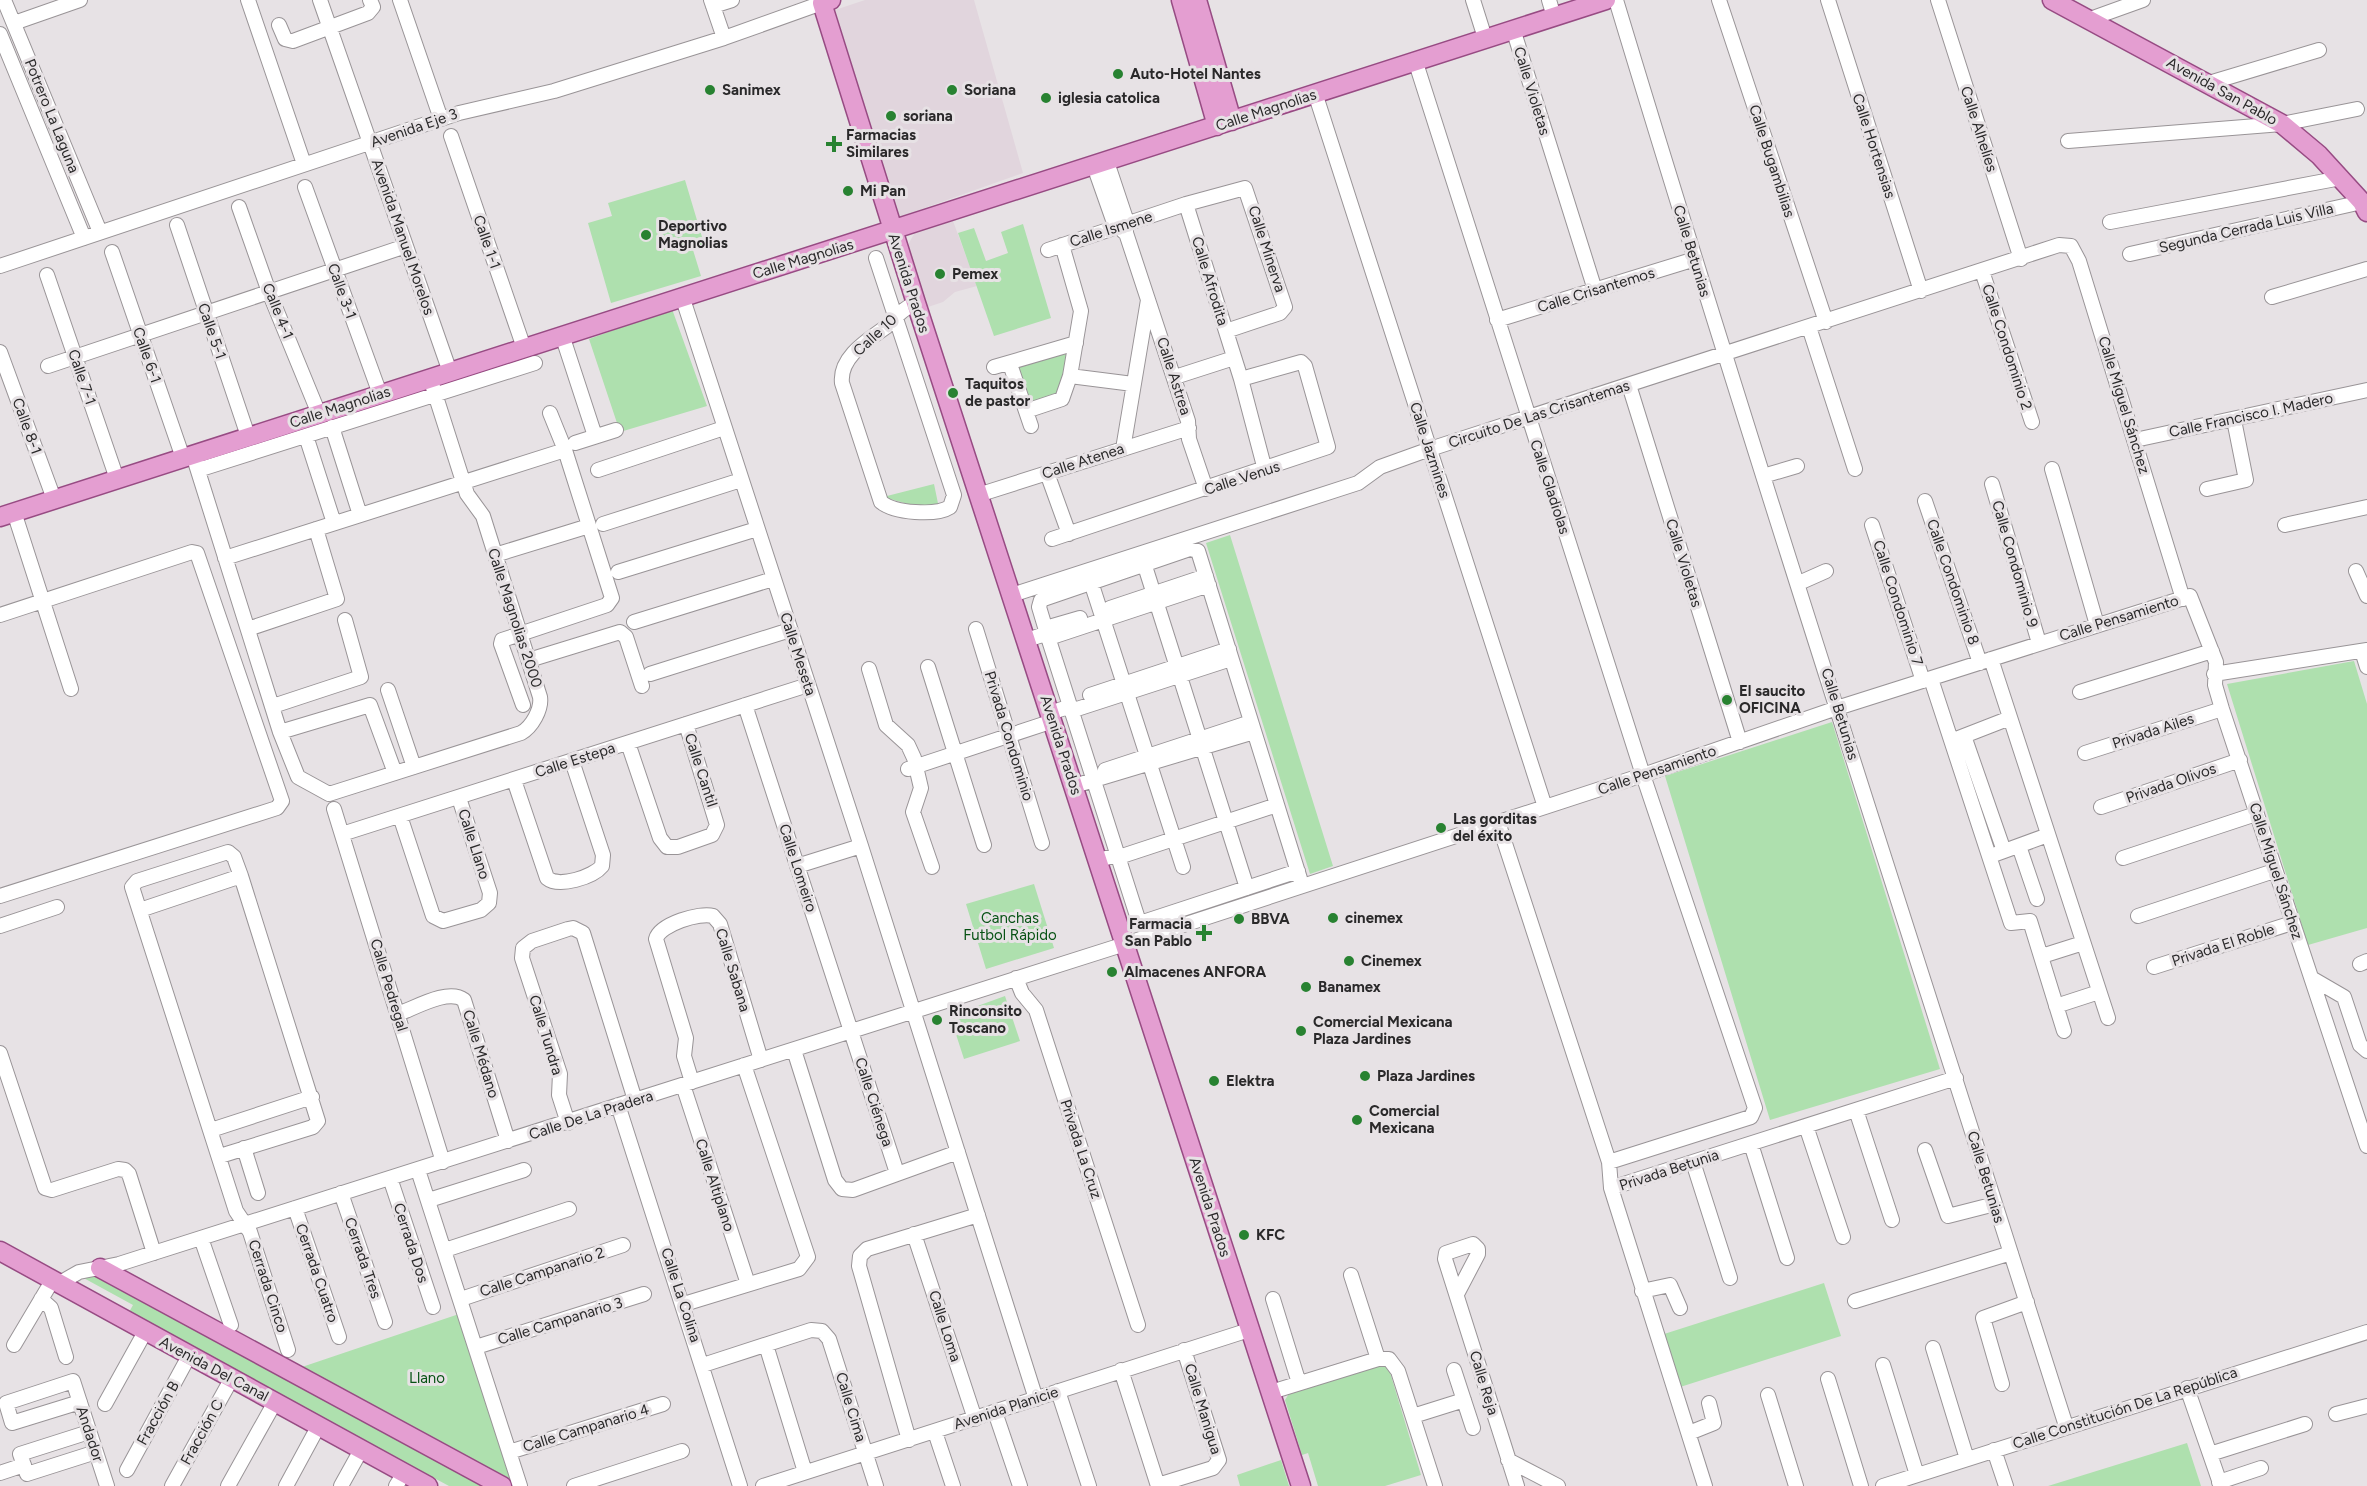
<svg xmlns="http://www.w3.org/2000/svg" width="2367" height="1486" viewBox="0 0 2367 1486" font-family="Figtree,sans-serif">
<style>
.built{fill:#e1d5dd}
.green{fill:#aee0ae}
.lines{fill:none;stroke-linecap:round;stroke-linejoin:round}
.minor-casing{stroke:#999497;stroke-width:16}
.major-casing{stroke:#974b83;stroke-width:21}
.minor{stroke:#fff;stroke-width:14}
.major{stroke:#e49ed1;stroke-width:18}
.poi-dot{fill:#288231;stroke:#e7e2e5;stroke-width:2}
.labels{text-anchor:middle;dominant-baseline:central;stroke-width:6;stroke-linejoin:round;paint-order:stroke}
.poi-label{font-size:15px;font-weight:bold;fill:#2a292a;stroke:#e7e2e5;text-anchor:start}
.street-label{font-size:15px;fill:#2a292a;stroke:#e7e2e5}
.park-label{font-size:15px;fill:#075214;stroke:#e7e2e5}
</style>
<rect width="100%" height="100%" fill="#e7e2e5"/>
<path class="built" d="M 865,0 L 974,0 L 1023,173 L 899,217 L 835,10 Z
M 953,221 L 977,286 L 955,292 L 943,302 L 928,307 L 908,250 L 909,243 L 914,234 Z"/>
<path class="green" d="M 685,180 L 705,247 L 693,250 L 701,276 L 611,303 L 588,223 L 612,216 L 608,203 Z
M 1023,224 L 1051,318 L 994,336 L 958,233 L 974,228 L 986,261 L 1008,253 L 1001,232 Z
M 672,309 L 707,406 L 620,432 L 589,339 Z
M 1072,341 L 1068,401 L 1029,414 L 1011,365 Z
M 934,484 L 940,513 L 883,497 Z
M 1230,535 L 1333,866 L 1310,874 L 1206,543 Z
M 2354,661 L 2367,704 L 2367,928 L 2308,945 L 2227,684 Z
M 1832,722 L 1940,1069 L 1770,1120 L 1665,776 Z
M 1034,884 L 1054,948 L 986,969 L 966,904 Z
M 1005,996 L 1020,1041 L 964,1059 L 950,1016 Z
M 96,1273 L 490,1486 L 449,1486 L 128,1314 L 133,1305 L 80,1276 Z
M 1824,1283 L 1841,1336 L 1677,1388 L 1661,1335 Z
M 459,1314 L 513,1481 L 299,1368 Z
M 1381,1363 L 1389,1369 L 1421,1475 L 1385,1486 L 1318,1486 L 1308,1453 L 1302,1455 L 1285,1400 L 1290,1392 Z
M 2187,1443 L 2201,1486 L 2048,1486 Z
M 1281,1460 L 1289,1486 L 1240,1486 L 1237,1475 Z"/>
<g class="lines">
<g class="minor-casing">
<path id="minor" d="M 4,0 L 100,232
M 248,0 L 304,164
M 320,0 L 450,372
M 400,0 L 441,119
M 711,0 L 724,38
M 1473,0 L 1485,38
M 1549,0 L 1554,17
M 1616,0 C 1760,477 1915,951 2066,1426
M 1719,0 L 1826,322
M 1828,0 L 1921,291
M 1938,0 L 2021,259
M 713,6 L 732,0
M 2090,19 L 2143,0
M 14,23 L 80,0
M 279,25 L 285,39 L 293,41 L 368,13 L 373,7 L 370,0
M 1513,29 L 1595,290
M 0,34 L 84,238
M 1415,60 L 1643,775 L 1755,1108 L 1751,1117 L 1609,1162
M 2209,83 L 2319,50
M 1315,93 L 1545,807
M 451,136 L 524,348
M 2068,141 L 2282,124 L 2357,109
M 1107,162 L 1126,219 L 1126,233 L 1188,421 L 1189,439 L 1206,489
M 1094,166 L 1113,220 L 1124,232
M 305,187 L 380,394
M 1186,204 L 1241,379 L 1265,470
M 239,207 L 269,292 L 319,414
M 2110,222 L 2341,178
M 177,225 L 248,436
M 1048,250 L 1186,204 L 1245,188 L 1285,307 L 1280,313 L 1226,331
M 112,252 L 183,458
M 2130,254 L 2362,202
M 876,258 L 954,495 L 950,507 C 936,516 894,513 881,502 L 842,383 C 839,357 868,340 886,327 C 896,317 902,309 916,303
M 0,266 L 459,113 L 554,91 L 724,38 L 822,3
M 1982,271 L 2032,422
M 47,275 L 117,479
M 682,296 L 861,846 L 1036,1399
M 2272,297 L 2367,269
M 1497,320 L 1695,259
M 1809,327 L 1855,469
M 562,335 L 595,436
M 0,352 L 54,499
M 1010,364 L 1031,426
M 48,366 L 406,246
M 994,367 L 1076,343
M 1070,376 L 1133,384
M 1175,377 L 1234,358
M 1629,385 L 1740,742
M 1026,411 L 1062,399 L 1070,376 L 1081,311 L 1062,245
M 332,427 L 360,515
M 306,436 L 334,523
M 2135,440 L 2367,390
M 575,443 L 616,430
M 1123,449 L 1148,300
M 193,455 L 280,732 L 298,777 L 329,794 L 521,733 C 532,727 542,709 540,697 L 483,516 L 467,494 L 430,378
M 2052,469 L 2097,625
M 198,470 L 535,363
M 598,470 L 724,428
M 1047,473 L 1069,534
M 1763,476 L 1797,466
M 1992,484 L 2039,643
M 2207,489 L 2246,480 L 2234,420
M 978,495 L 1189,428
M 1925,501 L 1980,663
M 14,512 L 71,689
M 603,524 L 741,480
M 1872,525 L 1923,681
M 2285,525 L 2367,507
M 1052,539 L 1328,447 L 1305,366 L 1301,362 L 1241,379
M 495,555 L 589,526
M 225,558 L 565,450
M 1144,563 L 1247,888
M 2356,571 L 2367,596
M 618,572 L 757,529
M 1091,582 L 1183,867
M 1799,583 L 1826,571
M 1012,595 L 1358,483 L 1380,467 L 1430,449 L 2059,245 L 2071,246 L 2079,261 L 2183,599
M 1110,608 L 1206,576
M 0,615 L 192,552 L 197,553 L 282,801 L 277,808 L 0,896
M 634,622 L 773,579
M 248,629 L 337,599 L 316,529
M 976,629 L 1042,843
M 1042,635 L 1049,627 L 1080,618
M 1027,640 L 1042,635 L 1052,637 L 1209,585
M 2362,651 L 2367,667
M 1991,659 L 2108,1018
M 529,660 L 620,632 L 626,637 L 642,686
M 928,667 L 984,845
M 869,669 L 886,725 L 908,745 L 914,758 L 921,788 L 913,812 L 932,867
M 650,674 L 790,630
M 2214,674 L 2367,650
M 1931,679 L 2011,923 L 2030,921 L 2064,1031
M 388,690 L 414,767
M 2080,692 L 2212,651
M 1090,695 L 1229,649
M 523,705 L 501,644 L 502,640 L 607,605 L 612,598 L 565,450 L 550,413
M 745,705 L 897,1173
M 273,706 L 361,677 L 345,620
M 1050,713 L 1068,707 L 1077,709 L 1231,659
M 280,732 L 370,705 L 395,773
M 1964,736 L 2004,851
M 1956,739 L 2010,718
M 628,743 L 660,838 L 667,847 L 678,847 L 712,835 L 717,825 L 686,724
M 2085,753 L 2222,709
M 908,769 L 1053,721
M 1105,770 L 1251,722
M 514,780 L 547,878 C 559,888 593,877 602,866 L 603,855 L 572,761
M 1074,786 L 1254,732
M 2101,807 L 2240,760
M 334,809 L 443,1162
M 400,816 L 433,916 L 443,921 L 481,910 L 489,903 L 490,893 L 459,798
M 1498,822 L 1609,1162 L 1611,1188 L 1705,1486
M 342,834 L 808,685
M 2019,846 L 2037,899
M 1996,854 L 2048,835
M 2123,858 L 2256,814
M 1098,860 L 1114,856 L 1122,856 L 1277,805
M 797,866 L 861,846
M 1298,871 L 1146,921 L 1138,919 L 1048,637 L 1039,607 L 1041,600 L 1190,549 L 1198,551 L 1302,885
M 140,910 L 241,876
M 2138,916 L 2274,871
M 0,926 L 57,907
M 2042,956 L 2083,943
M 2360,964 L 2367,961
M 2154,967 L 2292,923
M 1016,978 L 1022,993 L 1036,1010 L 1138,1325
M 2313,979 L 2344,997 L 2360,1045 L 2367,1051
M 2056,1006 L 2099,992
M 398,1014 C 415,1008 448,988 464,1000 L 508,1141
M 794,1050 L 835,1180 L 842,1189 L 853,1190 L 958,1152
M 0,1053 L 45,1188 L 52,1190 L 118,1169 L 125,1170 L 129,1174 L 154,1253
M 692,1082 L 684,1056 L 686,1038 L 656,939 C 660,924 700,912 713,916 L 720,924 L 761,1060
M 683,1085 L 748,1284
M 618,1105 L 740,1486
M 1856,1110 L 1892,1220
M 568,1123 L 559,1095 L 560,1074 L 522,958 L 523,948 L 532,941 L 568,929 L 573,928 L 583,933 L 635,1100
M 1806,1126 L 1843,1237
M 211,1130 L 312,1097
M 1751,1144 L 1787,1258
M 244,1148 L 258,1193
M 1925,1150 L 1948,1216 L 1995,1204
M 220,1156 L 313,1127 L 318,1121 L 241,876 L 234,857 L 228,852 L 137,881 L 132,887 L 236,1211 L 250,1232 L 288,1350
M 1693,1162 L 1730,1278
M 418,1170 L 520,1486
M 390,1178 L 433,1307
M 1611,1188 L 1956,1078
M 341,1193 L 385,1322
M 429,1200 L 524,1170
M 295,1208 L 339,1337
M 914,1234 L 975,1419
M 201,1238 L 231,1325
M 445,1250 L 569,1209
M 1351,1275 L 1378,1359
M 58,1284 L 79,1272 L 119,1264 L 1125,944 L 1643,775 L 1837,708 L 2190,596 L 2216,662 L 2215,685 L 2222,709 L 2367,1146
M 1642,1291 L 1670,1285 L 1680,1308
M 1457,1294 L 1478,1254 L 1478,1249 L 1473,1244 L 1446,1253 L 1445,1259 L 1517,1486
M 41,1299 L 51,1308 L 66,1357
M 461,1299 L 623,1245
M 1273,1299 L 1299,1383
M 1855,1301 L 2011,1253
M 684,1304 L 799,1269 L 808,1257 L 744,1065
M 14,1345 L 52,1281
M 766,1345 L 805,1472
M 476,1347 L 644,1294
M 1933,1348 L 1967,1459
M 703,1365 L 811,1330 L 822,1331 L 829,1339 L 876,1486
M 1883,1365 L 1917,1475
M 1121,1370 L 1158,1486
M 1454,1370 L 1473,1428
M 1828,1379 L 1861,1486
M 2002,1384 L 1983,1318 L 2027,1302
M 2187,1388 L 2221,1486
M 1058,1391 L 1089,1486
M 1271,1392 L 1378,1359 L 1389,1359 L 1398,1371 L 1435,1486
M 1768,1395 L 1796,1486
M 80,1402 L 12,1423 L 6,1403 L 73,1381 L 107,1486
M 105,1404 L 145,1332
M 995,1412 L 1020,1486
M 2336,1414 L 2367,1406
M 1413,1416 L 1464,1400
M 89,1432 L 20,1454 L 27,1474 L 96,1452
M 935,1432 L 953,1486
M 1689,1433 L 1714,1423 L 1709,1403
M 909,1440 L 859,1266 L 860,1256 L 867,1249 L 978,1215
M 1994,1450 L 2006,1486
M 509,1452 L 663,1404
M 2210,1454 L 2305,1424
M 1508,1460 L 1558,1486
M 127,1470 L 189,1356
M 0,1473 L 24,1465
M 2219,1482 L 2261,1468
M 1158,1485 L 1213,1468 L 1219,1460 L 1184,1350
M 172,1486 L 232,1378
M 228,1486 L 275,1402
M 286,1486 L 318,1427
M 341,1486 L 361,1450
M 396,1486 L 404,1473
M 574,1486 L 682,1451
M 763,1486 L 1249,1330
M 1883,1486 L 2367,1332"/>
</g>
<g class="major-casing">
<path id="major" d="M 831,0 L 822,3 L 916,303 L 1301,1486
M 1181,0 L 1217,126
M 1197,0 L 1232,121
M 2052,0 L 2282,124 L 2319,155 L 2362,202 L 2367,212
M 0,517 L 1606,0
M 0,1251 L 428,1486
M 100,1268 L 502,1486"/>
</g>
<use href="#minor" class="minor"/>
<use href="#major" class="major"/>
</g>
<g class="poi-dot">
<circle cx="1118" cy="74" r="6"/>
<circle cx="710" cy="90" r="6"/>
<circle cx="952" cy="90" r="6"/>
<circle cx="1046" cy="98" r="6"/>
<circle cx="891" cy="116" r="6"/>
<path d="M831 135h6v6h6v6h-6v6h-6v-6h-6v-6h6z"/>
<circle cx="848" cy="191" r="6"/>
<circle cx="646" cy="235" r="6"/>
<circle cx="940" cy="274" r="6"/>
<circle cx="953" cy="393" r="6"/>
<circle cx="1727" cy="700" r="6"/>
<circle cx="1441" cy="828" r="6"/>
<circle cx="1333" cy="918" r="6"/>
<circle cx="1239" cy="919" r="6"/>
<path d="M1201 924h6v6h6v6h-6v6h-6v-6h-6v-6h6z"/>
<circle cx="1349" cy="961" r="6"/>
<circle cx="1112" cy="972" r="6"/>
<circle cx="1306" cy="987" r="6"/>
<circle cx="937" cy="1020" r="6"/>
<circle cx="1301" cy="1031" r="6"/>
<circle cx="1365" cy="1076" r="6"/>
<circle cx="1214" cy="1081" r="6"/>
<circle cx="1357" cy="1120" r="6"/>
<circle cx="1244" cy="1235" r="6"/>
</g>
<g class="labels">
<g class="poi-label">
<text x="1130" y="74">Auto-Hotel Nantes</text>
<text x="722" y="90">Sanimex</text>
<text x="964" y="90">Soriana</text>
<text x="1058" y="98">iglesia catolica</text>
<text x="903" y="116">soriana</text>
<text x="846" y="135">Farmacias<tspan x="846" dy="17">Similares</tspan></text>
<text x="860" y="191">Mi Pan</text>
<text x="658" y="226">Deportivo<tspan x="658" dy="17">Magnolias</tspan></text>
<text x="952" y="274">Pemex</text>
<text x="965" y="384">Taquitos<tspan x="965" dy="17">de pastor</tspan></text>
<text x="1739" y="691">El saucito<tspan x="1739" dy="17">OFICINA</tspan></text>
<text x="1453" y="819">Las gorditas<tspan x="1453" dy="17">del éxito</tspan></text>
<text x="1345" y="918">cinemex</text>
<text x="1251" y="919">BBVA</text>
<text x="1192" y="924" text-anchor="end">Farmacia<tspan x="1192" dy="17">San Pablo</tspan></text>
<text x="1361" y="961">Cinemex</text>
<text x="1124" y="972">Almacenes ANFORA</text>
<text x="1318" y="987">Banamex</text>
<text x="949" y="1011">Rinconsito<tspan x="949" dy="17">Toscano</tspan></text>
<text x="1313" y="1022">Comercial Mexicana<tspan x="1313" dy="17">Plaza Jardines</tspan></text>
<text x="1377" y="1076">Plaza Jardines</text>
<text x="1226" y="1081">Elektra</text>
<text x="1369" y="1111">Comercial<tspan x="1369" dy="17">Mexicana</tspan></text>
<text x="1256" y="1235">KFC</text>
</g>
<g class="street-label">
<text transform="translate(1532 91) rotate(73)">Calle Violetas</text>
<text transform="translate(2222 91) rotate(29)">Avenida San Pablo</text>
<text transform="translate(1266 110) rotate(-18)">Calle Magnolias</text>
<text transform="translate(52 116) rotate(68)">Potrero La Laguna</text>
<text transform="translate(414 128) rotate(-19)">Avenida Eje 3</text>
<text transform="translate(1979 129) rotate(72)">Calle Alhelíes</text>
<text transform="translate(1874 146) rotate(72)">Calle Hortensias</text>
<text transform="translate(1772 161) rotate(72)">Calle Bugambilias</text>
<text transform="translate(2246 228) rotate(-13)">Segunda Cerrada Luis Villa</text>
<text transform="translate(1111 229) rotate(-18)">Calle Ismene</text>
<text transform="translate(403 237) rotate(71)">Avenida Manuel Morelos</text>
<text transform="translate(487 242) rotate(71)">Calle 1-1</text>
<text transform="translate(1267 249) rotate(72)">Calle Minerva</text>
<text transform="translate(1692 251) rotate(73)">Calle Betunias</text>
<text transform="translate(803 259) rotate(-17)">Calle Magnolias</text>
<text transform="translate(1210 281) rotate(73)">Calle Afrodita</text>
<text transform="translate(909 283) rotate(72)">Avenida Prados</text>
<text transform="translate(1596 290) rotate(-17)">Calle Crisantemos</text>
<text transform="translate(342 291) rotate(70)">Calle 3-1</text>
<text transform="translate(278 311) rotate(68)">Calle 4-1</text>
<text transform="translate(212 331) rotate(71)">Calle 5-1</text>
<text transform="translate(875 335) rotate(-43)">Calle 10</text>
<text transform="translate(2007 347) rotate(72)">Calle Condominio 2</text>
<text transform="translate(147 355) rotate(71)">Calle 6-1</text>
<text transform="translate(1174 376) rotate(72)">Calle Astrea</text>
<text transform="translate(82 377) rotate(71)">Calle 7-1</text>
<text transform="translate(2124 405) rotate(73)">Calle Miguel Sánchez</text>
<text transform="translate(340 407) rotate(-18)">Calle Magnolias</text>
<text transform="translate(1539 414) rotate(-18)">Circuito De Las Crisantemas</text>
<text transform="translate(2251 415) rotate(-12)">Calle Francisco I. Madero</text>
<text transform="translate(27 426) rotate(70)">Calle 8-1</text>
<text transform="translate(1430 450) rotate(72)">Calle Jazmines</text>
<text transform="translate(1083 461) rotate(-18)">Calle Atenea</text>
<text transform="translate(1242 478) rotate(-18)">Calle Venus</text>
<text transform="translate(1550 487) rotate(72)">Calle Gladiolas</text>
<text transform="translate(1684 563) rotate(73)">Calle Violetas</text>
<text transform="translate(2015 564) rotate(74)">Calle Condominio 9</text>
<text transform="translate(1953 582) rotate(71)">Calle Condominio 8</text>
<text transform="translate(1898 603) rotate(72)">Calle Condominio 7</text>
<text transform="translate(515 618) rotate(72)">Calle Magnolias 2000</text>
<text transform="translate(2119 618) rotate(-17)">Calle Pensamiento</text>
<text transform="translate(798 654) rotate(72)">Calle Meseta</text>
<text transform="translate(1840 714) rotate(73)">Calle Betunias</text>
<text transform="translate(2153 731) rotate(-18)">Privada Ailes</text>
<text transform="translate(1009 736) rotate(73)">Privada Condominio</text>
<text transform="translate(1061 745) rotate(72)">Avenida Prados</text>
<text transform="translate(575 760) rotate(-18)">Calle Estepa</text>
<text transform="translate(701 770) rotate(72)">Calle Cantil</text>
<text transform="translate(1657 770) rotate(-19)">Calle Pensamiento</text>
<text transform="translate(2171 783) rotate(-19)">Privada Olivos</text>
<text transform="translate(474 844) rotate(72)">Calle Llano</text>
<text transform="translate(798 868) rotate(72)">Calle Lomeiro</text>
<text transform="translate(2276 871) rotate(72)">Calle Miguel Sánchez</text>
<text transform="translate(2223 945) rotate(-18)">Privada El Roble</text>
<text transform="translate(733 970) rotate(73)">Calle Sabana</text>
<text transform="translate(389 985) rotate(73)">Calle Pedregal</text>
<text transform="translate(546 1035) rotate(73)">Calle Tundra</text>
<text transform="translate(481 1054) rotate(73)">Calle Médano</text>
<text transform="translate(874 1102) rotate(72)">Calle Ciénega</text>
<text transform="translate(591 1115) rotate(-18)">Calle De La Pradera</text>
<text transform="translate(1081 1149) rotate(72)">Privada La Cruz</text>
<text transform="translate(1669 1170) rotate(-18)">Privada Betunia</text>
<text transform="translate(1986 1177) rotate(73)">Calle Betunias</text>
<text transform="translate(715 1185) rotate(72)">Calle Altiplano</text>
<text transform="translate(1210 1207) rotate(72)">Avenida Prados</text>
<text transform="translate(411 1243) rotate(72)">Cerrada Dos</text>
<text transform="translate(363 1258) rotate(71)">Cerrada Tres</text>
<text transform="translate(542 1272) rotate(-18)">Calle Campanario 2</text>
<text transform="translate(317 1273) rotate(71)">Cerrada Cuatro</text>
<text transform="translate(268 1286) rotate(72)">Cerrada Cinco</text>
<text transform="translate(681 1295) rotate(72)">Calle La Colina</text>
<text transform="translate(560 1321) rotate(-17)">Calle Campanario 3</text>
<text transform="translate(945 1326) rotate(72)">Calle Loma</text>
<text transform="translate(214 1369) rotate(28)">Avenida Del Canal</text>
<text transform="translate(1484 1383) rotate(73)">Calle Reja</text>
<text transform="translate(851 1407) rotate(73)">Calle Cima</text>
<text transform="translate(1006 1408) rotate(-18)">Avenida Planicie</text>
<text transform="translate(2125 1408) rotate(-18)">Calle Constitución De La República</text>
<text transform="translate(1203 1409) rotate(73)">Calle Manigua</text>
<text transform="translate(158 1413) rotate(-61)">Fracción B</text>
<text transform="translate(586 1428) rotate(-17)">Calle Campanario 4</text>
<text transform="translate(202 1432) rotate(-61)">Fracción C</text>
<text transform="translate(90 1434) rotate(72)">Andador</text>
</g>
<g class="park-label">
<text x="1010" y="918">Canchas<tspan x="1010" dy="17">Futbol Rápido</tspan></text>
<text x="427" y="1378">Llano</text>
</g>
</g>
</svg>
